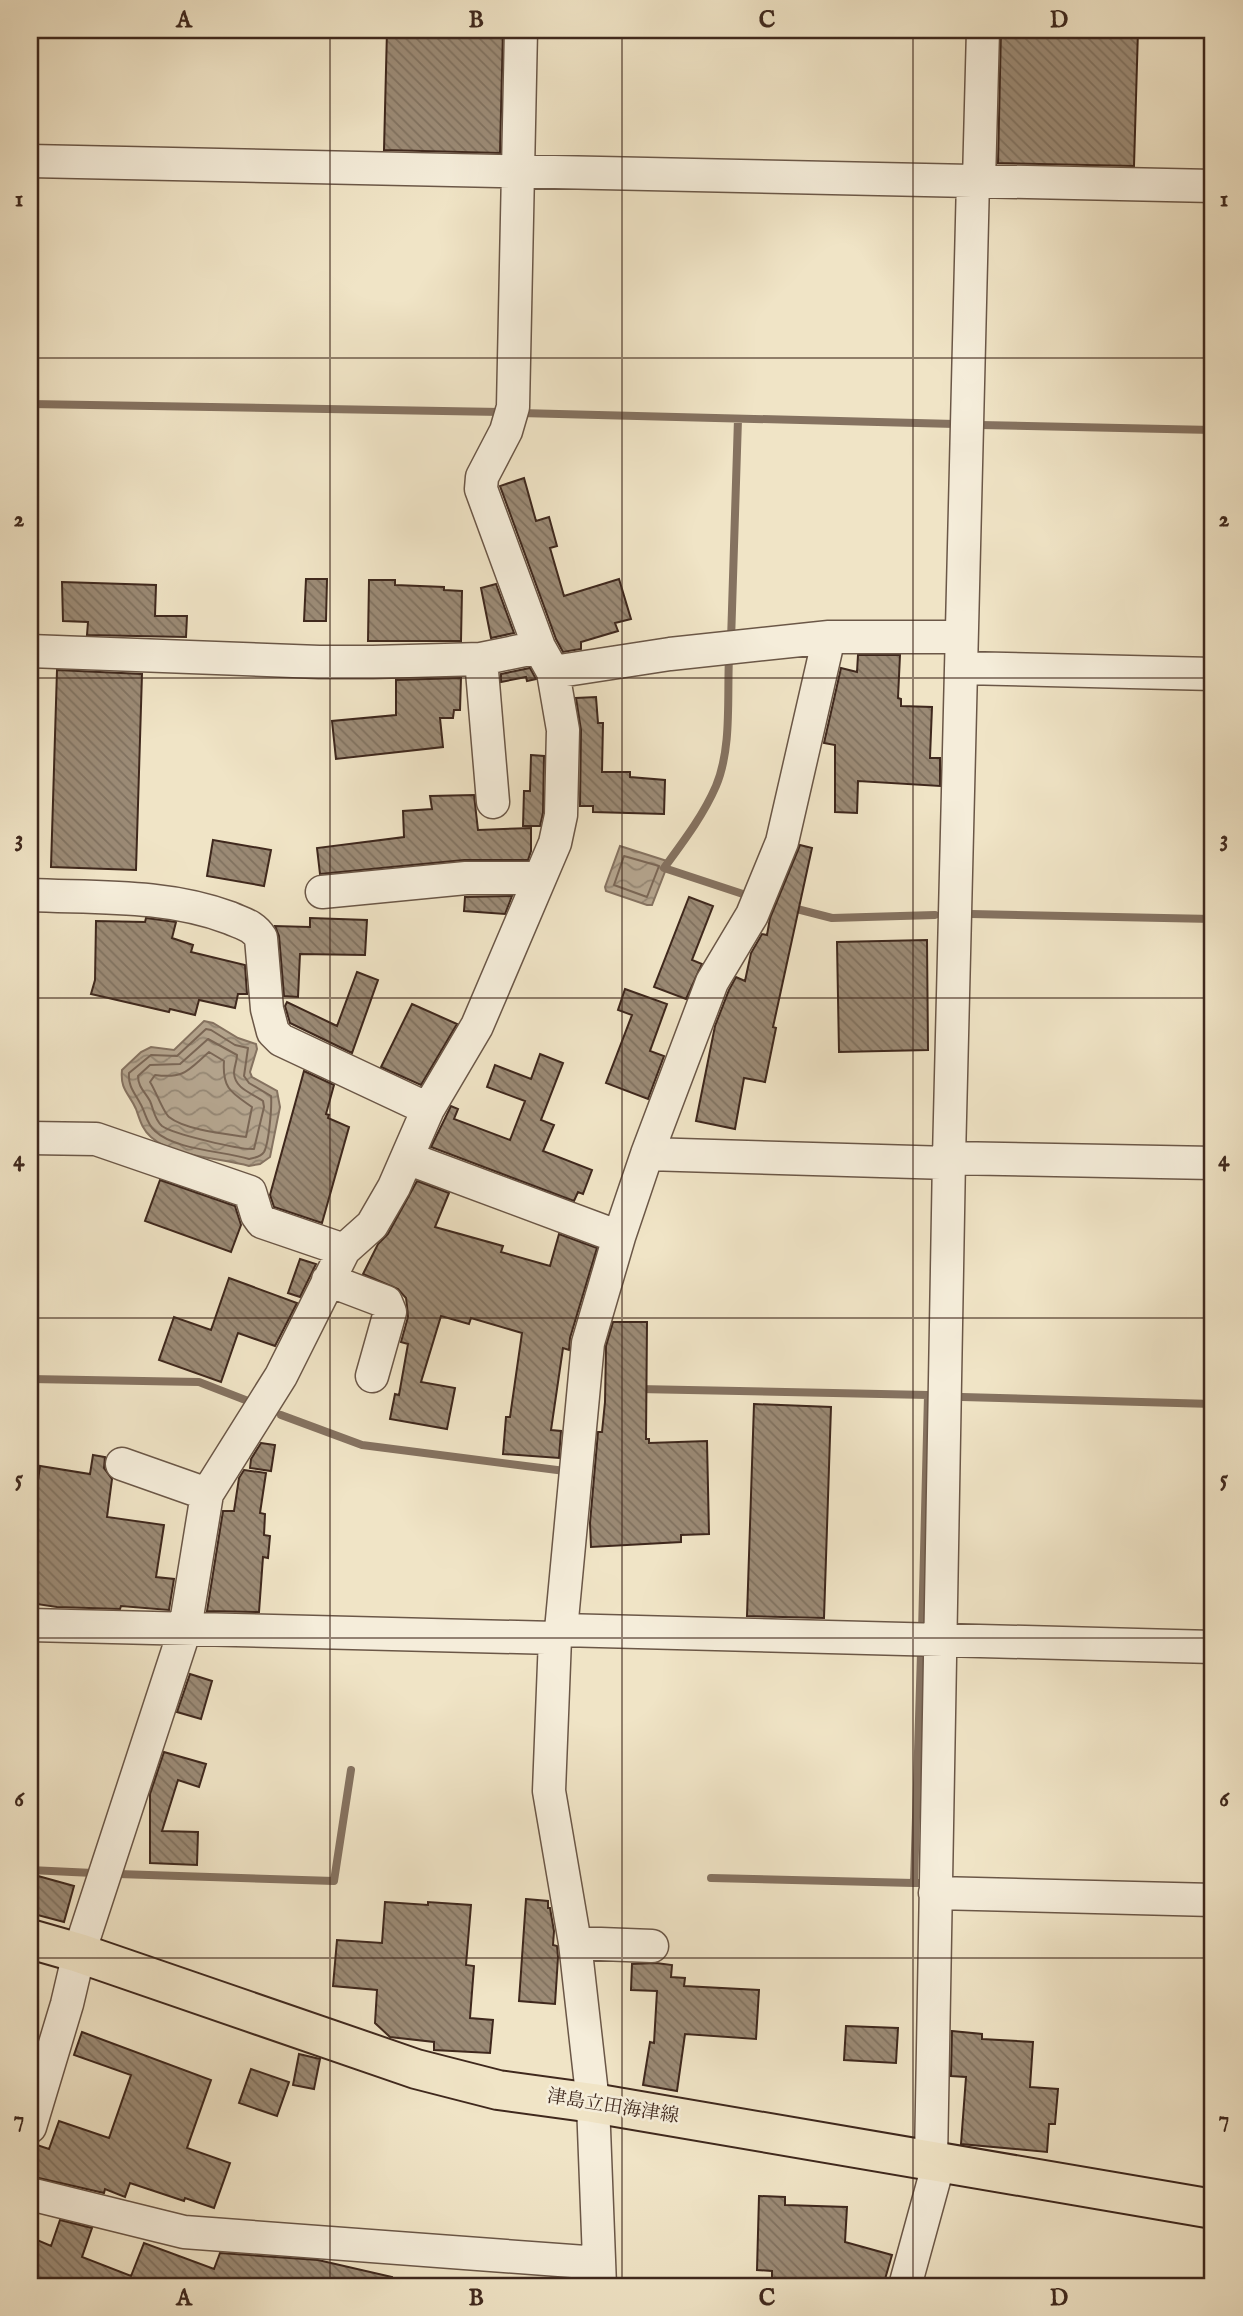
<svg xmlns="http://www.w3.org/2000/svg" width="1243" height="2316" viewBox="0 0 1243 2316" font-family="'IM FELL English','Noto Serif JP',serif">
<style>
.water{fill:url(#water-waves);stroke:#857260;stroke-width:2}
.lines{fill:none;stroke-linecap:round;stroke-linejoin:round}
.shore{stroke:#7a6655;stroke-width:2}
.stream{stroke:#857260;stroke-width:8}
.building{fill:url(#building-back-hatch);stroke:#3f281d;stroke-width:2}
.minor-casing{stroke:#6b5747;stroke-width:35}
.major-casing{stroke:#3f281d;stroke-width:42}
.minor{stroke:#f5edda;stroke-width:32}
.major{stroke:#f0e4c6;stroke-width:38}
.grid{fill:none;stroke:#3f281d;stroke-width:2;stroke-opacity:0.55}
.labels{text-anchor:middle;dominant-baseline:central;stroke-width:5;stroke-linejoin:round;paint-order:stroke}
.street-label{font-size:19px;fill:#3f281d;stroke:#f5edda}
.neatline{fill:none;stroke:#3f281d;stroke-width:2.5}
.grid-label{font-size:23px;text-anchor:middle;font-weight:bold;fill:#3f281d}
</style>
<defs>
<pattern id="water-waves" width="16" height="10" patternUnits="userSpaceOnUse" patternTransform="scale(1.75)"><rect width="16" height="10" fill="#b4a48d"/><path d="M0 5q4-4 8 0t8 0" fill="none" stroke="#948673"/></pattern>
<pattern id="building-back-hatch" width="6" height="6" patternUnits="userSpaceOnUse" patternTransform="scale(1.75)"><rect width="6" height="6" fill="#9b8a75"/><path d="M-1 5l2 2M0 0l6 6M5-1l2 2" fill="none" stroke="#80715f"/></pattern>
</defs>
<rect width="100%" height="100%" fill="#f0e4c6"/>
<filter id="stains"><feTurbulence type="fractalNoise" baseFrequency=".00286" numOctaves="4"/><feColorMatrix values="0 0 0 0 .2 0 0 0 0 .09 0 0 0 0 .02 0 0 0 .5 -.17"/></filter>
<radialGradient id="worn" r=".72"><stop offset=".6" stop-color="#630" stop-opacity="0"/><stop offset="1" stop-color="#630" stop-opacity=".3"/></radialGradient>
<path class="water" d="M 620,846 L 667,861 L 666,869 L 652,905 L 647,905 L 606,891 L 605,887 Z
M 204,1021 L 213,1023 L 238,1038 L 256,1044 L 257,1049 L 250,1072 L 252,1077 L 277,1091 L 280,1107 L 270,1157 L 260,1164 L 249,1166 C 221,1158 173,1157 151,1137 C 142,1129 140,1120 136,1109 C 129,1093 120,1090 122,1070 L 141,1052 L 151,1047 L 174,1050 Z"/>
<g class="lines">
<path class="shore" d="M 624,856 L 659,866 L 647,897 L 614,885 Z
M 206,1029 L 211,1030 L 235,1045 L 248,1048 L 244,1076 L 249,1083 L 271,1096 C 272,1106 269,1143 264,1152 C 261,1157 254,1158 249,1159 C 223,1151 175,1150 155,1131 C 146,1123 146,1113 140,1103 C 134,1092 128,1086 129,1073 L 151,1055 L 177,1056 Z
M 208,1039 L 237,1055 C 237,1061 234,1067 234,1073 C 235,1089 252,1093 263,1101 L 264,1107 L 254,1149 C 240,1150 173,1134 162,1126 C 154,1119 154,1110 150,1101 C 145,1092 138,1087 138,1076 L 150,1065 L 180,1064 Z
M 209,1052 L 224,1061 C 222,1089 232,1093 252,1107 L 246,1137 C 226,1134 185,1130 169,1117 C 163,1112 156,1091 150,1082 L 155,1075 C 185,1079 188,1070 209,1052 Z"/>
<path class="stream" d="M 30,404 L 501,412
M 520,413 L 955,424
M 980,425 L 1213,430
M 731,641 L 738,419
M 729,657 C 727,698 732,748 716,786 C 703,816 683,842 664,868 L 752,897
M 789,907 L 832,918 L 935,915
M 971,914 L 1213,919
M 30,1379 L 199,1382 L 248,1401
M 638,1389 L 928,1395 L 922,1631
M 962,1397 L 1213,1404
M 281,1415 L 362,1445 L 565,1471 L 565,1467
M 30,1870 L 93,1873
M 118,1874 L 334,1881 L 351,1770
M 711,1878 L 914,1883
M 919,1883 L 914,1883 L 921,1653"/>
</g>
<path class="building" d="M 387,30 L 503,30 L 500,153 L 384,150 Z
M 1001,30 L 1138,30 L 1134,166 L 998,163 Z
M 524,478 L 536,521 L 549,517 L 557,546 L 550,548 L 564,596 L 619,579 L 631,619 L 615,623 L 618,631 L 581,642 L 581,649 L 563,652 L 556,639 L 500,486 Z
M 306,579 L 327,579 L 326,621 L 304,621 Z
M 369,580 L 395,580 L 395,585 L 444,587 L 444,590 L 462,591 L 461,641 L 368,641 Z
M 62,582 L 156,585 L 155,616 L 187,616 L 186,637 L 87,635 L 88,622 L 63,621 Z
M 496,584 L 514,633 L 491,638 L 481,588 Z
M 858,655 L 900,655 L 898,698 L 901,699 L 901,706 L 932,707 L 930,758 L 940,758 L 940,786 L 858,781 L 857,813 L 835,812 L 835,745 L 824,743 L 841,668 L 857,672 Z
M 530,668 L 536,679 L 527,681 L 526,677 L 501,682 L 501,674 Z
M 57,670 L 142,674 L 136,870 L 51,867 Z
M 461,678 L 460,710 L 454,710 L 453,718 L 440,718 L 443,747 L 336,759 L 332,721 L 396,715 L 396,680 Z
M 596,697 L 598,723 L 603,723 L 602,772 L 630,772 L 630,777 L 665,780 L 664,814 L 593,812 L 593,806 L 580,806 L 581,730 L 576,698 Z
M 531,755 L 544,756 L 543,813 L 540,826 L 523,826 L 524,791 L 530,791 Z
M 474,795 L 478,830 L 531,828 L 531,851 L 528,860 L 464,860 L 320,874 L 317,848 L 404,837 L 403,811 L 432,809 L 430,796 Z
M 213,840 L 271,850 L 264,886 L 207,876 Z
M 800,845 L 812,848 L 773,1027 L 776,1028 L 765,1082 L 744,1078 L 735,1129 L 696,1121 L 715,1026 L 729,990 L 736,977 L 745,981 L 751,953 L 762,934 L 767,935 L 770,918 Z
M 512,896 L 505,914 L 464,911 L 465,897 Z
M 689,897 L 713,906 L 692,960 L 702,964 L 686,999 L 654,987 Z
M 146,918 L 176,922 L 172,938 L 193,945 L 191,952 L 245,965 L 247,994 L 238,994 L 235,1008 L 199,1000 L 195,1015 L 170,1009 L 169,1012 L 91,994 L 95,980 L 96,921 L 145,922 Z
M 310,918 L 367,920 L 365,955 L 300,954 L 298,997 L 284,996 L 279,936 L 275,926 L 310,927 Z
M 927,940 L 928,1050 L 839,1052 L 837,942 Z
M 357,972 L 378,980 L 352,1053 L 290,1023 L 285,1006 L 287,1002 L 337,1026 Z
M 625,989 L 667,1004 L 650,1051 L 664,1056 L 648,1099 L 606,1083 L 632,1015 L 618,1010 Z
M 412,1004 L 457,1024 L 421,1085 L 381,1067 Z
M 540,1054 L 563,1063 L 541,1120 L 554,1125 L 543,1151 L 592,1170 L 583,1194 L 578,1192 L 574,1201 L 431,1147 L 451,1106 L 458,1109 L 454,1119 L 510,1140 L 525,1101 L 487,1087 L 495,1065 L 531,1079 Z
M 304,1071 L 334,1085 L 326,1114 L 329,1115 L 328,1118 L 349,1127 L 322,1223 L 274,1207 L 270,1195 Z
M 160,1180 L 235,1206 L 241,1225 L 231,1252 L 145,1221 Z
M 417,1181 L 449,1193 L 435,1227 L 503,1246 L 501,1252 L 550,1266 L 559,1234 L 597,1248 L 570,1338 L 569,1350 L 563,1348 L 551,1430 L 561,1431 L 559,1458 L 503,1454 L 506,1417 L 510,1417 L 522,1333 L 471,1318 L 469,1324 L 441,1316 L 421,1382 L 455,1388 L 447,1429 L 390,1419 L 395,1394 L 399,1395 L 408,1344 L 401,1342 L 408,1317 L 407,1306 L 406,1298 L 398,1289 L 363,1274 L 378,1244 L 388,1234 Z
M 300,1259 L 316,1264 L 300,1297 L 288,1293 Z
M 229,1278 L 297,1303 L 275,1346 L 238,1333 L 221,1382 L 159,1360 L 174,1317 L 211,1330 Z
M 613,1322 L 647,1322 L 646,1439 L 649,1439 L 649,1443 L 707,1441 L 709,1534 L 681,1535 L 681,1542 L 591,1547 L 590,1523 L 598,1432 L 602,1432 L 605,1402 L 606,1346 Z
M 754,1404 L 831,1407 L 824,1618 L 747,1616 Z
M 261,1443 L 275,1445 L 271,1471 L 250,1468 L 251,1459 Z
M 93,1455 L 105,1457 L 104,1468 L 112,1479 L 107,1517 L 164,1525 L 156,1577 L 174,1579 L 169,1610 L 121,1606 L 120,1609 L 57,1607 L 30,1603 L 30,1537 L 40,1466 L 90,1474 Z
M 244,1470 L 266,1473 L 260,1513 L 265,1514 L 264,1535 L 270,1536 L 268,1558 L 263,1557 L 259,1612 L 207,1611 L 223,1511 L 234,1511 L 239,1478 Z
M 190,1674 L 212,1681 L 201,1719 L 177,1712 Z
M 164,1752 L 206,1764 L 199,1787 L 178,1780 L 162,1831 L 198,1832 L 197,1865 L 150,1863 L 150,1794 Z
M 38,1876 L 74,1886 L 64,1922 L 30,1913 L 30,1881 L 36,1883 Z
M 526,1899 L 548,1901 L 548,1908 L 550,1908 L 554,1931 L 553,1945 L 557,1946 L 558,1957 L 555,2004 L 519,2001 Z
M 385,1902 L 428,1905 L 428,1902 L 471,1905 L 466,1965 L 474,1966 L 470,2018 L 493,2020 L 490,2053 L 434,2050 L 434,2042 L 390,2037 L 375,2023 L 377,1990 L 333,1986 L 337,1940 L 382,1943 Z
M 656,1963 L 672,1965 L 671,1977 L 685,1978 L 684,1986 L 759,1990 L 756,2039 L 685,2034 L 677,2091 L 643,2085 L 650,2042 L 654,2043 L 657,1991 L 631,1990 L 632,1964 Z
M 846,2026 L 898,2028 L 896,2063 L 844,2060 Z
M 952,2031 L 982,2034 L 982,2039 L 1033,2042 L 1030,2087 L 1058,2089 L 1055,2124 L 1049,2124 L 1047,2152 L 961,2144 L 966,2077 L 951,2076 Z
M 82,2032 L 211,2080 L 187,2148 L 230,2163 L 214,2208 L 185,2198 L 184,2201 L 130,2183 L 125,2197 L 105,2189 L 104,2193 L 30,2176 L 30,2164 L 37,2145 L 49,2149 L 59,2121 L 109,2138 L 131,2075 L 74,2055 Z
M 299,2054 L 320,2059 L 314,2089 L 293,2085 Z
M 251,2069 L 289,2082 L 277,2116 L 239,2103 Z
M 759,2196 L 785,2197 L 785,2205 L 847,2207 L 845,2242 L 892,2255 L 883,2286 L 838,2286 L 838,2283 L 772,2280 L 772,2271 L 757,2270 Z
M 60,2220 L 92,2228 L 82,2257 L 131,2276 L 144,2243 L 214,2269 L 220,2253 L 318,2260 L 392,2277 L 391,2286 L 30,2286 L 30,2237 L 51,2246 Z"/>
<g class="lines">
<g class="minor-casing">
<path id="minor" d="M 30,161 L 1213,186
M 979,181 L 983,30
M 30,651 L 319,662 L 373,662 L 481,659 L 539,647
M 481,659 L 493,802
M 961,668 L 1213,674
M 553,672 L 670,654 L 829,637 L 961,637
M 322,892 L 466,878 L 540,878
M 30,895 C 97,898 166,894 230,918 C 243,924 253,925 261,938 L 267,1009 L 273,1032 L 281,1040 L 428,1109
M 30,1138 L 96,1139 L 250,1192 L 257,1215 L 262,1222 L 344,1250
M 647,1154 L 712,982 L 752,915 L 782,842 L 829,637
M 407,1158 L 619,1237
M 949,1158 L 1213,1163
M 328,1280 L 386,1302 L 390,1312 L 372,1376
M 122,1464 L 207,1494
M 30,1625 L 555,1638
M 561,1630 L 588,1343 L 619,1237 L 647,1154 L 949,1163
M 935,1893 L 1213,1900
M 575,1943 L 652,1946
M 30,2127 L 67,2004 L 79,1953 L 185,1629 L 207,1494 L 281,1376 L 344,1250 L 372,1225 L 394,1187 L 428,1109 L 477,1026 L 555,843 L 561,815 L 563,730 L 553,672 L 539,647 L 481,489 L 482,477 L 506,431 L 513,407 L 521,30
M 931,2160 L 949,1158 L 973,180
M 30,2194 L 184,2232 L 599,2263
M 600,2286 L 593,2103 L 575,1943 L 549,1791 L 555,1638 L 561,1630 L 1213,1647
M 905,2286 L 939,2162"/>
</g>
<g class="major-casing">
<path id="major" d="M 30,1939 L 79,1953 L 416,2069 L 498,2090 L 593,2103 L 1213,2209"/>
</g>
<use href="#minor" class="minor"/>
<use href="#major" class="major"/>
</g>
<path class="grid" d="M 330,30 L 330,2286M 622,30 L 622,2286M 913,30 L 913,2286M 30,358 L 1213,358M 30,678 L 1213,678M 30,998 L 1213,998M 30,1318 L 1213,1318M 30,1638 L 1213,1638M 30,1958 L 1213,1958"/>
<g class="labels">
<g class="street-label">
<text transform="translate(613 2107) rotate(9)">津島立田海津線</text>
</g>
</g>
<rect width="1243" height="2316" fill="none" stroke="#f0e4c6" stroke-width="77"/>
<rect x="38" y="38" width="1166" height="2240" class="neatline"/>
<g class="grid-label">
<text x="184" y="27">A</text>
<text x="476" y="27">B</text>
<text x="767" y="27">C</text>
<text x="1059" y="27">D</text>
<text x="19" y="206">1</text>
<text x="1224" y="206">1</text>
<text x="19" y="526">2</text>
<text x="1224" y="526">2</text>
<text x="19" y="846">3</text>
<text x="1224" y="846">3</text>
<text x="19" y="1166">4</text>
<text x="1224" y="1166">4</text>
<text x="19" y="1486">5</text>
<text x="1224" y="1486">5</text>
<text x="19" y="1806">6</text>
<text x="1224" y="1806">6</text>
<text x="19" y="2126">7</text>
<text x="1224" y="2126">7</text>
<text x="184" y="2305">A</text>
<text x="476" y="2305">B</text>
<text x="767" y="2305">C</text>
<text x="1059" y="2305">D</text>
</g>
<rect width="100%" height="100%" filter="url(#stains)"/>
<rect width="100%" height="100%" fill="url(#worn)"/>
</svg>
